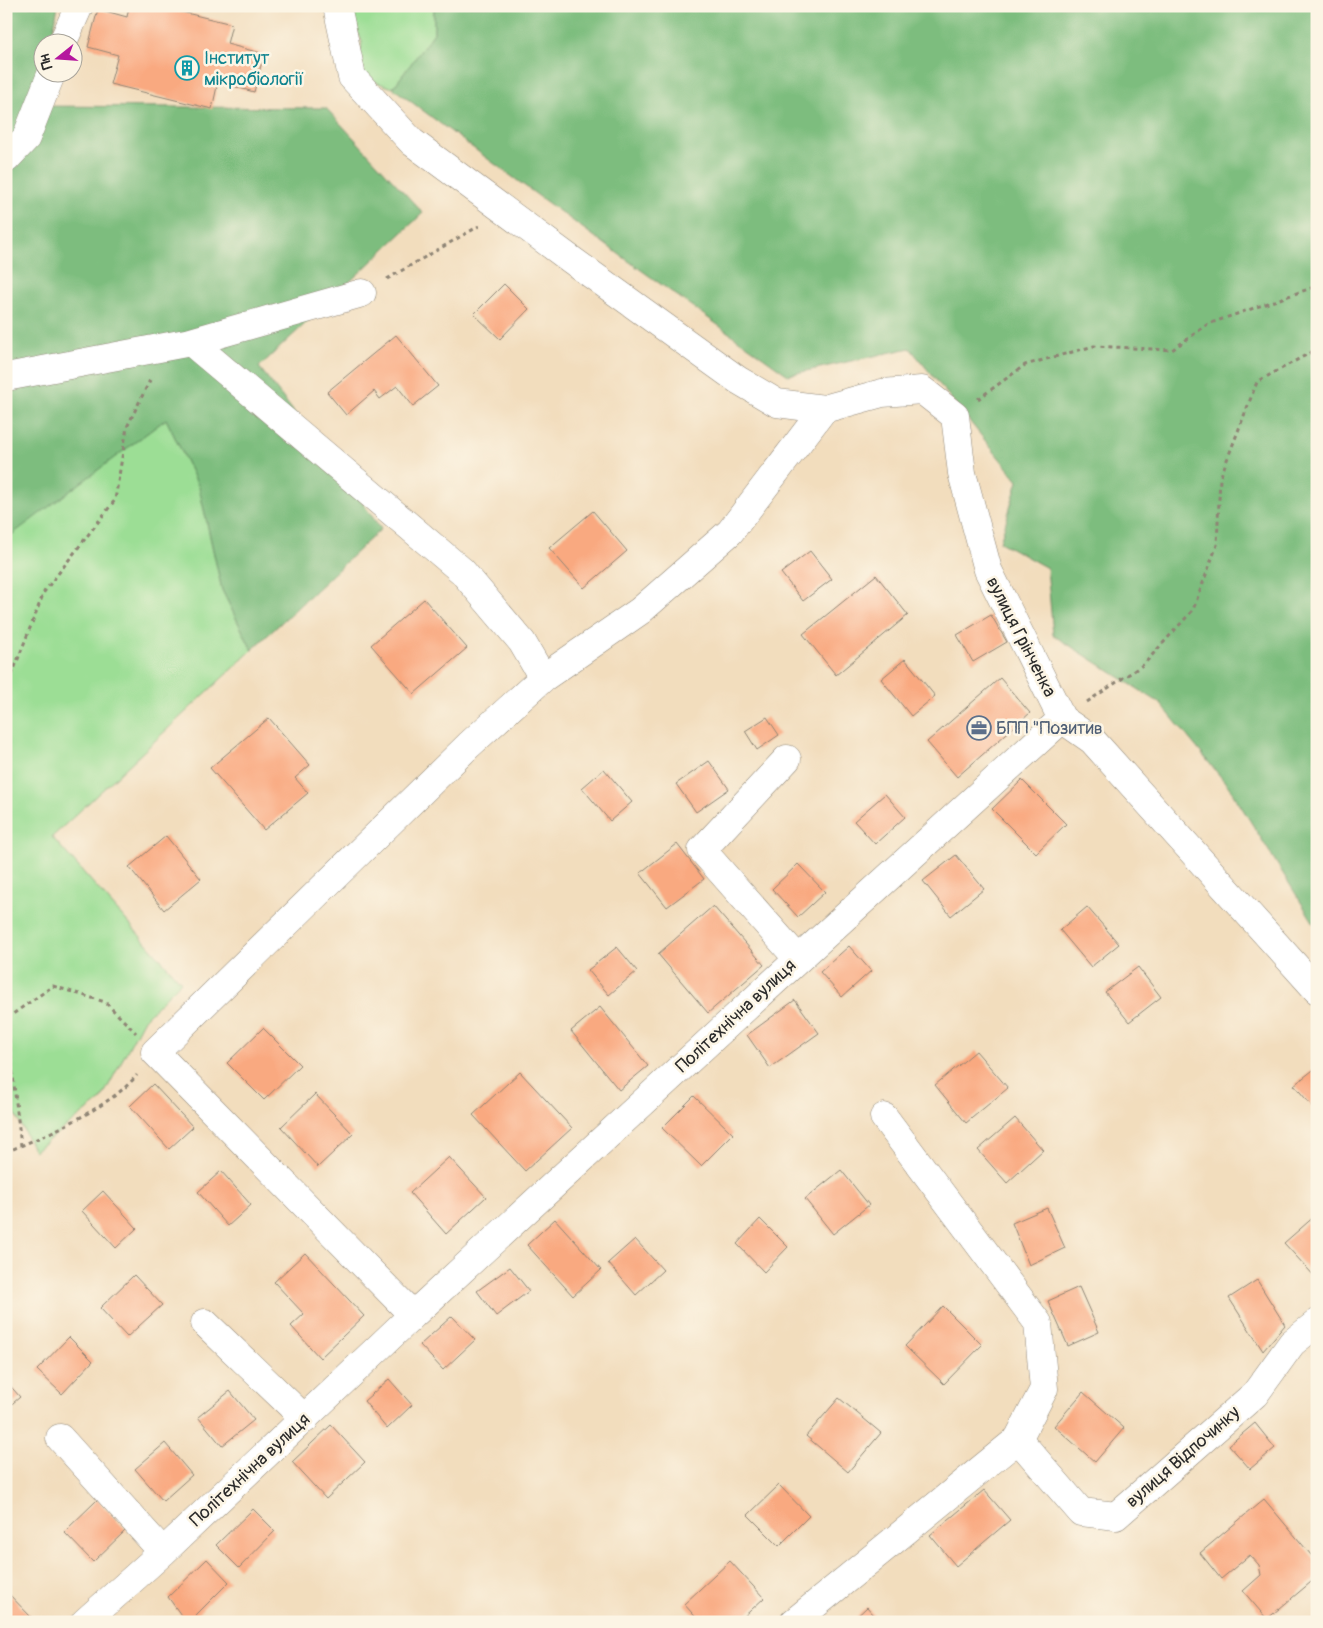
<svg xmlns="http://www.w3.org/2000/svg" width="1323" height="1628" viewBox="0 0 1323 1628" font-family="Pangolin,sans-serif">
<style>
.green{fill:#9cde95;stroke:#648460}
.forest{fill:#7dbd7e;stroke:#547454}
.building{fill:#f9a980}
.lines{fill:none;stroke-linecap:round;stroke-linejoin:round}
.minor-casing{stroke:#8e8474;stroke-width:29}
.path{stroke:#8e8474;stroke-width:3;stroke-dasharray:4 4;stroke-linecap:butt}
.minor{stroke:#fff;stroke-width:28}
.labels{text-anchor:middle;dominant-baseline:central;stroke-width:5;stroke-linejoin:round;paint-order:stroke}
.culture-label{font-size:18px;fill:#0d838f;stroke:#fcf5e5;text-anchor:start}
.street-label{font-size:18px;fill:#2b2b2b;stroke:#fcf5e5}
.service-label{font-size:18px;fill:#4e5e75;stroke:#fcf5e5;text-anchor:start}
</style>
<rect width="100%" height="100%" fill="#fcf5e5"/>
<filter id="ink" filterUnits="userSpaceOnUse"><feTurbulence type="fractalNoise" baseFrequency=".02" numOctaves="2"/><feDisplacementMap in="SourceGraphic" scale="10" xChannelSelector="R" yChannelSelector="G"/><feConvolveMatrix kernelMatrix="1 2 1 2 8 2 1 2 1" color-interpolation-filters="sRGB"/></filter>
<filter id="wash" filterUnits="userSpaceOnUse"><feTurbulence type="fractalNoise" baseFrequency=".0096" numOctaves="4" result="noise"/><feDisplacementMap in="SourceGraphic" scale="20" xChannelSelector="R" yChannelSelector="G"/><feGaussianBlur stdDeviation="1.12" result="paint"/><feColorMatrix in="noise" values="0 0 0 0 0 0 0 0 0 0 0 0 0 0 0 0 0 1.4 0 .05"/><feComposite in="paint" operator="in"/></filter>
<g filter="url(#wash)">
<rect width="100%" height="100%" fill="#f2ddbd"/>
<path class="green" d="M 347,6 L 434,6 L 434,33 L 393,88 L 357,76 L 362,42 Z
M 166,419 L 199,487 L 222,590 L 252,650 L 52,837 L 181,982 L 144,1019 L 101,1100 L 34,1151 L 12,1107 L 6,1100 L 6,538 Z"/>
<path class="forest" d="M 6,6 L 58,6 L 51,42 L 42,42 L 42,72 L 39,106 L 326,108 L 423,213 L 259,367 L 342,474 L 381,529 L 252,650 L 222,590 L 199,487 L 166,419 L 6,539 Z
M 434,6 L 1317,6 L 1317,928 L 1229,787 L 1160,703 L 1053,635 L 1047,568 L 1000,542 L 1018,481 L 910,348 L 788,375 C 655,280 522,186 393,88 L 434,33 Z"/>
<g id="blocks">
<path class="building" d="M 129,6 L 157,6 L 232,24 L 227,44 L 264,54 L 254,92 L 218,82 L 212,109 L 110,84 L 118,55 L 88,47 L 98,9 L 127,17 Z
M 504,284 L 529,309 L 500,339 L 474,314 Z
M 396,335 L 438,386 L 413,406 L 397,386 L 380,399 L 374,391 L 346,415 L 327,392 Z
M 593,511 L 627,551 L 584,588 L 549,548 Z
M 810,551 L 832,579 L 803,601 L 781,573 Z
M 876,575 L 908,615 L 836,675 L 803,634 Z
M 424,599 L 467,648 L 414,694 L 371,645 Z
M 991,615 L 1007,642 L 973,662 L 957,635 Z
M 905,659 L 935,696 L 911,716 L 881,679 Z
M 1000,678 L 1030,713 L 957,777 L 927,742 Z
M 767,717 L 779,735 L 757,750 L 745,731 Z
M 269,718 L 310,765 L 295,778 L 308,793 L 264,830 L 210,768 Z
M 709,761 L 729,789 L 696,812 L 676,784 Z
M 604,769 L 632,802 L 610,821 L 582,788 Z
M 1022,780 L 1066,824 L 1036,853 L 992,809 Z
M 885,794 L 905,817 L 875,844 L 854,821 Z
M 166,836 L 201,879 L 164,910 L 129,867 Z
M 677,844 L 704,879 L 667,907 L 640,873 Z
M 956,855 L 984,889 L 951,916 L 923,881 Z
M 798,864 L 825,892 L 798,917 L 772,889 Z
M 713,906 L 764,965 L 708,1013 L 658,954 Z
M 1087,907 L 1119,944 L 1091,967 L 1060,930 Z
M 849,946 L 871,971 L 842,997 L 820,972 Z
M 617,947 L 637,971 L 609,995 L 588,970 Z
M 1138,967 L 1161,997 L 1129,1022 L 1105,992 Z
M 795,1000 L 819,1033 L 770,1068 L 747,1035 Z
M 600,1007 L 648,1066 L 619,1090 L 571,1031 Z
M 263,1028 L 300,1065 L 264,1100 L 227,1063 Z
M 976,1051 L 1008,1088 L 966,1123 L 935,1085 Z
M 1317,1067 L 1317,1112 L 1294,1085 Z
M 520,1072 L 572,1128 L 525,1171 L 473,1115 Z
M 153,1084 L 193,1127 L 169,1149 L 130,1106 Z
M 315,1094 L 353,1134 L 318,1167 L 281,1127 Z
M 694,1096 L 733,1134 L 701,1166 L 662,1128 Z
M 1015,1118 L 1043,1150 L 1007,1183 L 978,1150 Z
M 449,1157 L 486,1197 L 446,1234 L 410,1193 Z
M 841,1170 L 869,1205 L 833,1234 L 805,1199 Z
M 221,1171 L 251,1205 L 228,1226 L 198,1192 Z
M 103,1191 L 137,1228 L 116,1248 L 82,1211 Z
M 1047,1208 L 1065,1248 L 1029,1265 L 1012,1223 Z
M 1316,1215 L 1317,1216 L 1317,1279 L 1284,1243 Z
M 555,1219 L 601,1270 L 573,1296 L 527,1245 Z
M 760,1219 L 788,1247 L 764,1272 L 737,1244 Z
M 635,1239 L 663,1270 L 636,1295 L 608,1263 Z
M 305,1253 L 364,1316 L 320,1358 L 291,1326 L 304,1314 L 274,1282 Z
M 510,1267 L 529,1291 L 496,1316 L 477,1291 Z
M 134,1275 L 162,1305 L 127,1337 L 100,1308 Z
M 1257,1280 L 1285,1325 L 1263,1351 L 1229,1298 Z
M 1079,1287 L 1099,1332 L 1068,1346 L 1048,1301 Z
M 943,1306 L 982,1345 L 944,1384 L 905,1346 Z
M 452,1316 L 475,1340 L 443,1370 L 420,1345 Z
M 69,1337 L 93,1361 L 62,1394 L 37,1370 Z
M 389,1379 L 412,1405 L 387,1429 L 364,1401 Z
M 6,1381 L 20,1397 L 6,1409 Z
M 230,1391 L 254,1420 L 222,1446 L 198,1417 Z
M 1083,1392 L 1124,1428 L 1095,1462 L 1054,1426 Z
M 839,1398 L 881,1433 L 848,1472 L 806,1436 Z
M 1255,1423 L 1275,1448 L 1250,1469 L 1229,1445 Z
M 331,1425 L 365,1462 L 326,1499 L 292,1462 Z
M 165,1443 L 192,1475 L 163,1501 L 135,1469 Z
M 779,1485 L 809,1516 L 779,1546 L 748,1515 Z
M 984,1490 L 1010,1520 L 956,1566 L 930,1535 Z
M 1264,1499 L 1317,1562 L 1317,1577 L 1267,1619 L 1243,1591 L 1261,1575 L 1259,1565 L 1250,1555 L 1221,1579 L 1200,1553 Z
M 97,1500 L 126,1530 L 93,1562 L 64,1532 Z
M 253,1509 L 275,1531 L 239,1568 L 216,1545 Z
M 207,1559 L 229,1582 L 189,1622 L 186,1622 L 168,1597 Z
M 730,1561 L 764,1598 L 738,1622 L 700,1622 L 684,1604 Z
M 6,1591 L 31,1617 L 26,1622 L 6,1622 Z
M 867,1607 L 880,1622 L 851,1622 Z"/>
</g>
</g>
<g filter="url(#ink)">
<use href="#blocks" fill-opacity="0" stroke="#8e8474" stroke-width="1"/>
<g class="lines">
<g class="minor-casing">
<path id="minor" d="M 337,6 L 352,77 L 412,142 L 573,261 L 738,380 L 777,403 L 824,409 L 882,393 L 922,390 L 955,416 L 962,473 L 988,570 L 1062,719 L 1092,740 L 1317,990
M 63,42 L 79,6
M 6,159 L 26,138 L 52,72
M 191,342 L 462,571 L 522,642 L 543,678
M 6,377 L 191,342 L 362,293
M 824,409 L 730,532 L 640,611 L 543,678 L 469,745 L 155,1052 L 413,1315 L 779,977 L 1062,719
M 787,759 L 702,850 L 798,959
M 205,1323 L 305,1419
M 60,1438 L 163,1552
M 1018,1439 L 1081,1512 L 1116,1516 L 1255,1394 L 1292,1343 L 1317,1323
M 85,1622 L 163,1552 L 413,1315
M 794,1622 L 1018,1439 L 1044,1389 L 1038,1323 L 884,1117"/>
</g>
<path class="path" d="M 387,279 L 479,226
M 978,399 L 1025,365 L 1094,346 L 1172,350 L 1208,324 L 1317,286
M 6,690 L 44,592 L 115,500 L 127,427 L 150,380
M 1087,702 L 1144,664 L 1193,610 L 1217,545 L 1220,478 L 1257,382 L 1317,349
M 6,1015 L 21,1146
M 7,1018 L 53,986 L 105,1002 L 136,1033
M 6,1152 C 45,1136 111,1107 137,1075"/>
<use href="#minor" class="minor"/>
</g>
</g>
<defs>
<g id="building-ring" transform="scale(1.25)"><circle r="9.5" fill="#fcf5e5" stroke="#0f9aa8" stroke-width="1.5"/><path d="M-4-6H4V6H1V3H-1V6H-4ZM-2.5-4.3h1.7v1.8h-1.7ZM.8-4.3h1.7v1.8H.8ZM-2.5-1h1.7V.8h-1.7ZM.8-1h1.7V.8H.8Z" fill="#0f9aa8"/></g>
<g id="office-ring" transform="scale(1.25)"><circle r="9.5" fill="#fcf5e5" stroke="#5c6f8a" stroke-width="1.5"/><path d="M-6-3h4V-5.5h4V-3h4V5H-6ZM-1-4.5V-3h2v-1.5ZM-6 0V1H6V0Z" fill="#5c6f8a"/></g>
</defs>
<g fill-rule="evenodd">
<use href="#building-ring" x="187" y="68"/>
<use href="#office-ring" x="979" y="728"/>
</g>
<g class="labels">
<g class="culture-label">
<text x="204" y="58">Інститут<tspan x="204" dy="21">мікробіології</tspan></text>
</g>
<g class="street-label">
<text transform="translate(1021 637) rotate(63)">вулиця Грінченка</text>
<text transform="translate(736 1016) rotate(-43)">Політехнічна вулиця</text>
<text transform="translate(1183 1457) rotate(-41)">вулиця Відпочинку</text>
<text transform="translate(250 1470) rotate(-43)">Політехнічна вулиця</text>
</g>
<g class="service-label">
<text x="996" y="728">БПП "Позитив</text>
</g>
</g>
<rect width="1323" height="1628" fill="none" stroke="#fcf5e5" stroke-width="25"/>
<g transform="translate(58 58) rotate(253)"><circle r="24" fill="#fcf5e5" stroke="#a8a49b"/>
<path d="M0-4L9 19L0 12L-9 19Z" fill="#b5179e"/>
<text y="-8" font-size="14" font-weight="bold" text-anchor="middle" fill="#2b2b2b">Пн</text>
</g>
</svg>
